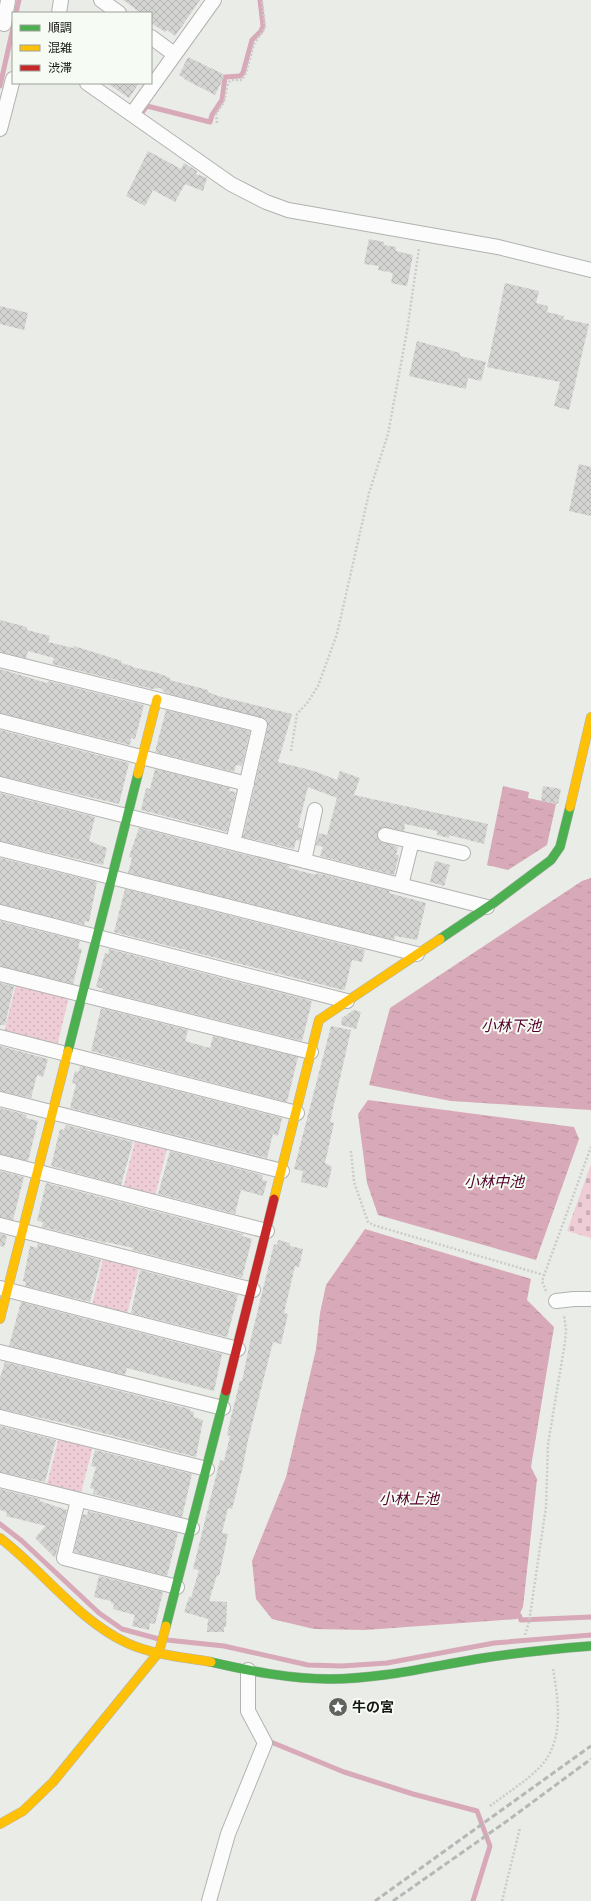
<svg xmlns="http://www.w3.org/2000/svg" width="591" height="1901" viewBox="0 0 591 1901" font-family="'Space Grotesk','Noto Sans JP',sans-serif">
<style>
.cemetery{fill:url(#cemetery-stones)}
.park{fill:url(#park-dots)}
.water{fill:url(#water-ripples)}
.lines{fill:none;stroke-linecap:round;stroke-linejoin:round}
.stream{stroke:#d8a9b8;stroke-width:5}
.building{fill:url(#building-cross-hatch)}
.street-casing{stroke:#b1b3b0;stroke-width:16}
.fast-casing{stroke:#b1b3b0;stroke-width:10}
.slow-casing{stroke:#b1b3b0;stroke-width:10}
.jam-casing{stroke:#b1b3b0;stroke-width:10}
.path{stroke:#cbccca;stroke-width:2.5;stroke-dasharray:2 2;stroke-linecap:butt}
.street{stroke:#fcfcfc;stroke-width:14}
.fast{stroke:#4caf50;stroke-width:9}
.slow{stroke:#ffc107;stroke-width:9}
.jam{stroke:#c62828;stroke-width:9}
.rail{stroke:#b6b7b6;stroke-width:3;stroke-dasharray:6 3;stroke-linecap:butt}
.labels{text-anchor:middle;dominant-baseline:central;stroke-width:4;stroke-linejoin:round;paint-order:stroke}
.poi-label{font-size:14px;font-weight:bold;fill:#161815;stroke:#f6fbf3;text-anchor:start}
.water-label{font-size:15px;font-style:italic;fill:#52002b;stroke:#f6fbf3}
</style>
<defs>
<pattern id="cemetery-stones" width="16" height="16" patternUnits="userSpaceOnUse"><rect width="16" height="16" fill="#eecdd6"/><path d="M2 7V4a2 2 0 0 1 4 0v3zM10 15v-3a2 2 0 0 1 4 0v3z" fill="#cbafb7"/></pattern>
<pattern id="park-dots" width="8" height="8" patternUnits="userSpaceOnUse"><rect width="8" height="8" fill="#eecdd6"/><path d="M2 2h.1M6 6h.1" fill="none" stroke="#cbafb7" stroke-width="1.8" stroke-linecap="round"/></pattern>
<pattern id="water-ripples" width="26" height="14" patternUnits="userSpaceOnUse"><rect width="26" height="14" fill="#d8a9b8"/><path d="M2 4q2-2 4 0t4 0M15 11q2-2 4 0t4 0" fill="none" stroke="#b9919d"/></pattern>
<pattern id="building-cross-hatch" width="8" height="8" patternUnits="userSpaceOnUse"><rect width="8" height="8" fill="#d4d5d2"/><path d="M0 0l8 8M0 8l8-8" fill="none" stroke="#b5b6b3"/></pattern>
</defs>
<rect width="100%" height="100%" fill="#eaece8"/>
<path class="cemetery" d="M 591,1164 L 591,1238 L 567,1231 Z"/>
<path class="park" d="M 16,984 L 69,997 L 57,1046 L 4,1033 Z
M 135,1141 L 167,1149 L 155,1196 L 123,1188 Z
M 103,1259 L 139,1268 L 127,1314 L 92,1305 Z
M 59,1437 L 93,1446 L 81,1493 L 47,1484 Z"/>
<path class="water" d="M 503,786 L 529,792 L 528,798 L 556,804 L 547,845 L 508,870 L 487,865 Z
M 591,878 L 591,1110 L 451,1101 L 369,1085 L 390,1008 L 582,881 Z
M 368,1100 L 574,1127 L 579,1139 L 536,1260 L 378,1215 L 367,1183 L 358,1114 Z
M 365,1229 L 531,1279 L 527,1300 L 554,1327 L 531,1467 L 537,1479 L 523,1607 L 517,1619 L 365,1630 L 314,1629 L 272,1619 L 256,1599 L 252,1561 L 286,1477 L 316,1349 L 320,1313 L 326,1285 Z"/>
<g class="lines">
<path class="stream" d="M 16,13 L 19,0
M 0,86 L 13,28
M 138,112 L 141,114 L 147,106 L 210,122 L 212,115 L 222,100 L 225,77 L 240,76 L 243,73 L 252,40 L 261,31 L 263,26 L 260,0
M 0,1524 L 22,1541 L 99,1613 L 122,1629 L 159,1639
M 519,1615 L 521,1620 L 591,1617
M 167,1640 L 224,1646 L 308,1665 L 342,1666 L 387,1663 L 494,1643 L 591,1635
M 271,1742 L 344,1772 L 413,1794 L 477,1811 L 490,1846 L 473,1901"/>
</g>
<path class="building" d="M 123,0 L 200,0 L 175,36 L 167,30 L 165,32 L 151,23 L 151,13 L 141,13 Z
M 188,57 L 223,74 L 222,76 L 224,77 L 215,95 L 184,79 L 184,78 L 179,75 Z
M 107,83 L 139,83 L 129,98 Z
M 148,151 L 181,169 L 184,163 L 197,171 L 196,174 L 207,178 L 203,191 L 185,184 L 175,202 L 153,190 L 145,206 L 126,196 Z
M 369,239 L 384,242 L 384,245 L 396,247 L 396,251 L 413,255 L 407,286 L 391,283 L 393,273 L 378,270 L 379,266 L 364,264 Z
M 505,283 L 539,291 L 536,303 L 548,306 L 547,312 L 564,316 L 563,319 L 589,324 L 569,410 L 554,406 L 560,382 L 487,367 Z
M 0,306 L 28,313 L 24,330 L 0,324 Z
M 417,341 L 460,353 L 460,356 L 486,362 L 481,381 L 468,378 L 466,389 L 409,376 Z
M 579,464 L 591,467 L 591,516 L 569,511 Z
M 0,620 L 27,627 L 27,630 L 50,636 L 48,642 L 73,648 L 74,646 L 122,661 L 121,663 L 132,666 L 132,667 L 158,673 L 170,678 L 170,680 L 208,690 L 208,692 L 218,696 L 292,714 L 278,762 L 314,771 L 337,780 L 340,771 L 360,778 L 354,795 L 488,824 L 484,844 L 449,835 L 449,838 L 437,835 L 437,831 L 405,824 L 404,831 L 383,827 L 377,833 L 380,841 L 398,847 L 396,855 L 399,855 L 394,875 L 320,856 L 323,847 L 316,845 L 319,833 L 327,835 L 337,798 L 308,787 L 298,827 L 302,829 L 300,841 L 296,840 L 294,849 L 243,837 L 268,727 L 266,719 L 166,693 L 160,688 L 152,689 L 52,664 L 54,658 L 28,651 L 26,658 L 0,652 Z
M 0,669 L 47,683 L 48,681 L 144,705 L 135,739 L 131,738 L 130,745 L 0,713 Z
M 166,710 L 250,731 L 242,766 L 236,765 L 234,772 L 155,752 Z
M 0,730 L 129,763 L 119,804 L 0,776 Z
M 155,769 L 230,788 L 229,791 L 236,792 L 227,832 L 141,810 L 146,788 L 150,789 Z
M 543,786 L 561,789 L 558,804 L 541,801 Z
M 0,793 L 95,817 L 89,841 L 107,848 L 103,865 L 0,841 Z
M 139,828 L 290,866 L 289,868 L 316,875 L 316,873 L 390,891 L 389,893 L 426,903 L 417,940 L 395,936 L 394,940 L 128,873 L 132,858 L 129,857 Z
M 0,858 L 97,882 L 89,922 L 85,921 L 84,925 L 0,904 Z
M 435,861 L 450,865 L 444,886 L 430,882 Z
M 125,889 L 365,950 L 362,962 L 352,960 L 345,989 L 343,990 L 114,932 Z
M 0,921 L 80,941 L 78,948 L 82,949 L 73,984 L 0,966 Z
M 109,949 L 312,1001 L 302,1041 L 102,991 L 103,989 L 96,987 L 105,953 L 108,954 Z
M 0,983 L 14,986 L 5,1025 L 0,1025 Z
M 101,1008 L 188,1030 L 185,1041 L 210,1048 L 213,1036 L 298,1057 L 287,1102 L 91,1051 Z
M 354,1010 L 361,1012 L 356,1029 L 341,1025 L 342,1018 Z
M 331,1026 L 351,1030 L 330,1122 L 334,1123 L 325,1163 L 332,1167 L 327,1188 L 301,1182 L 303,1171 L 294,1169 Z
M 0,1046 L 48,1059 L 43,1077 L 37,1075 L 31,1098 L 0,1091 Z
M 80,1066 L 282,1118 L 278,1136 L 273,1134 L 267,1158 L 70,1108 L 76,1084 L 72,1083 L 75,1071 L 79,1072 Z
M 0,1108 L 27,1115 L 26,1118 L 38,1121 L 28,1161 L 0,1154 Z
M 66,1125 L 133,1142 L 121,1185 L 51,1166 L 60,1129 L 64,1130 Z
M 170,1151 L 263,1175 L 262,1180 L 267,1181 L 263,1196 L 241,1190 L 235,1214 L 158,1194 Z
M 0,1171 L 24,1177 L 13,1220 L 0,1217 Z
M 46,1183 L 243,1234 L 242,1236 L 252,1239 L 242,1278 L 132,1250 L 133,1248 L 106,1242 L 106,1243 L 42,1227 L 43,1222 L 37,1221 Z
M 0,1234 L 7,1236 L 4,1247 L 0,1246 Z
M 278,1240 L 290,1243 L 290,1246 L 303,1249 L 299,1267 L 295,1266 L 284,1313 L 288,1314 L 281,1344 L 273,1342 L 248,1440 L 243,1466 L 232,1509 L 228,1508 L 222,1533 L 228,1534 L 219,1576 L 217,1575 L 209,1601 L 227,1602 L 226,1627 L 224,1627 L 224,1632 L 207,1632 L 208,1619 L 184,1612 L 189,1597 L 191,1598 L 199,1570 L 193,1569 L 220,1460 L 224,1461 L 230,1436 L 227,1435 L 230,1421 L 240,1381 L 242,1381 L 250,1342 L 274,1244 L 277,1245 Z
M 38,1243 L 101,1260 L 90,1302 L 25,1286 L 26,1282 L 23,1281 L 30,1246 L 37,1248 Z
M 140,1270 L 238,1295 L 227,1337 L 131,1313 Z
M 21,1302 L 222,1354 L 214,1391 L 127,1368 L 125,1375 L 9,1346 Z
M 5,1362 L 190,1409 L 190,1411 L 194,1412 L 193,1417 L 203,1420 L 196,1457 L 64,1423 L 0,1409 L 0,1378 Z
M 0,1426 L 56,1440 L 45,1482 L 0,1472 Z
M 95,1450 L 192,1474 L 182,1517 L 93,1494 L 94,1489 L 90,1488 L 96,1467 L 91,1466 Z
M 0,1489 L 40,1499 L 40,1501 L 67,1510 L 55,1558 L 35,1538 L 46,1526 L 6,1516 L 7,1512 L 0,1510 Z
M 88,1511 L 178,1533 L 167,1576 L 74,1552 L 83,1514 L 87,1515 Z
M 99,1576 L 163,1592 L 155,1624 L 150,1623 L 149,1630 L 132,1626 L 135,1615 L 113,1609 L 114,1604 L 111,1603 L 111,1601 L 94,1597 Z"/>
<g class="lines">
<g class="street-casing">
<path id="street" d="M 101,0 L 119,13
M 59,13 L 61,0
M 4,24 L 8,0
M 151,37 L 174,54
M 87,83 L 231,184 L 266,202 L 288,210 L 498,247 L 591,270
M 132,114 L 214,0
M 0,129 L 13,79
M 0,660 L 260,725 L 233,843
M 0,721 L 247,784
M 0,784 L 487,907
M 385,835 L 463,853
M 0,849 L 417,954
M 304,861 L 315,810
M 401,885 L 412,841
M 0,912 L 347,1001
M 0,974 L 311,1052
M 0,1037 L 297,1113
M 0,1099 L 282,1171
M 0,1162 L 267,1231
M 0,1225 L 253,1290
M 0,1288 L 238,1349
M 556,1301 L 574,1299 L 591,1299
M 0,1352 L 223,1408
M 0,1417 L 207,1469
M 0,1480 L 192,1528
M 78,1500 L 64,1558 L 177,1587
M 209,1901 L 228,1834 L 265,1743 L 248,1711 L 248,1670"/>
</g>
<g class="fast-casing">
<path id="fast" d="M 440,939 L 495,902 L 551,860 L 560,847 L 570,807
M 68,1051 L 138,774
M 166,1626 L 226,1391
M 211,1662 C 250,1671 290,1679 330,1679 C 380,1679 428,1667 477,1659 C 515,1653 553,1649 591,1646"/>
</g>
<g class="slow-casing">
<path id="slow" d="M 138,774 L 157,699
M 570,807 L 591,717
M 274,1199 L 319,1020 L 440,939
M 0,1319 L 68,1051
M 0,1538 C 42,1570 79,1621 127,1643 C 153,1655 183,1657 211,1662
M 0,1824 L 23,1811 L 53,1782 L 159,1652 L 166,1626"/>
</g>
<g class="jam-casing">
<path id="jam" d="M 226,1391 L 274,1199"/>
</g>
<path class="path" d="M 217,123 L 216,114 L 224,102 L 228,83 L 231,80 L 242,80 L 246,73 L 254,44 L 265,28 L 262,0
M 291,751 L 297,714 L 308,702 L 318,686 L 337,634 L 369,493 L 388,434 L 407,331 L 419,248
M 351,1151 L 354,1182 L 368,1222 L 373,1225 L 544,1275
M 546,1291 L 542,1281 L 591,1147
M 525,1635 L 529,1622 L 546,1507 L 548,1444 L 565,1342 L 566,1330 L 564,1315
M 490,1806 C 506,1794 528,1780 541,1766 C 565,1739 558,1700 553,1668
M 502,1901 L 520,1828"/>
<use href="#street" class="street"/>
<use href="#fast" class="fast"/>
<use href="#slow" class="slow"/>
<use href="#jam" class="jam"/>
<path class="rail" d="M 375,1901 L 591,1746
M 393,1901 L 507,1821 L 591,1759"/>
</g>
<defs>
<g id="sight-disc" transform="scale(1)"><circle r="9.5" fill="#60625f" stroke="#f6fbf3"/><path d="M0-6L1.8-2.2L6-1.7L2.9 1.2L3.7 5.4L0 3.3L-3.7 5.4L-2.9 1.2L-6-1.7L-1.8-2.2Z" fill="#fff"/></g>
</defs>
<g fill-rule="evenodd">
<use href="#sight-disc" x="338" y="1707"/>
</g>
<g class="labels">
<g class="poi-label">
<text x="352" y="1707">牛の宮</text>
</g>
<g class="water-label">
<text x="511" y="1025">小林下池</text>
<text x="494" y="1181">小林中池</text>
<text x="409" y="1498">小林上池</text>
</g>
</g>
<rect x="12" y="12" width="140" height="72" fill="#f6fbf3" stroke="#9ca09a"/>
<rect x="20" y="25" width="20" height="6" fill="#4caf50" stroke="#9ca09a"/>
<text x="48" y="32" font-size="12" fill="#161815">順調</text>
<rect x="20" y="45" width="20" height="6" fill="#ffc107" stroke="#9ca09a"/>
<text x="48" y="52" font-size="12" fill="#161815">混雑</text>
<rect x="20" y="65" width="20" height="6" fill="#c62828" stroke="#9ca09a"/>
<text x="48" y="72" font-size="12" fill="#161815">渋滞</text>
</svg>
